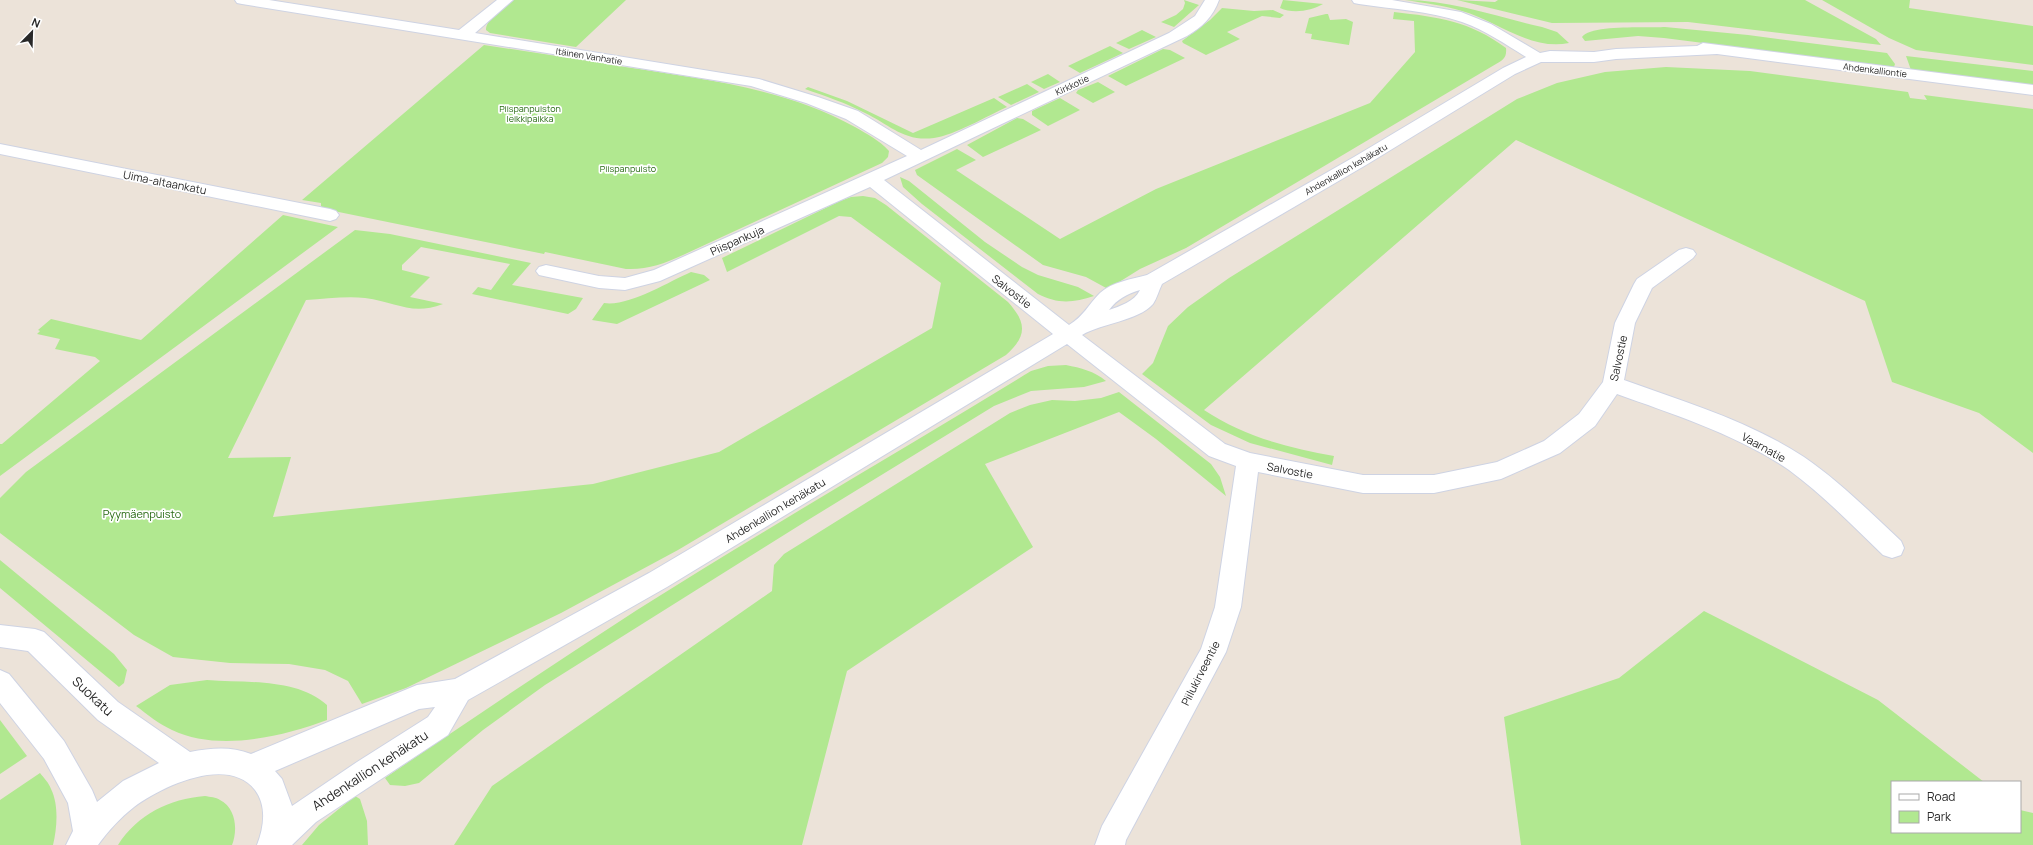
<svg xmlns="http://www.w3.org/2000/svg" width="2033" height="845" viewBox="0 0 2033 845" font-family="Manrope,sans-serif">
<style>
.green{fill:#b1e890}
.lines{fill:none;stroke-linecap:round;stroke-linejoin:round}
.minor-casing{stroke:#ced3e3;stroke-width:2}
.minor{fill:#fff;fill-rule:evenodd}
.labels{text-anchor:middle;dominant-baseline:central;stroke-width:3.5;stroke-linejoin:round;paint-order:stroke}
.far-street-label{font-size:9px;fill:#292929;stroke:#fff}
.far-park-label{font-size:9px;fill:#286b13;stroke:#fff}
.street-label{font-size:11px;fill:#292929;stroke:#fff}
.park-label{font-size:11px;fill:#286b13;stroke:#fff}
.near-street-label{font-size:13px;fill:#292929;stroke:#fff}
</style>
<rect width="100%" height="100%" fill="#ece3d9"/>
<path class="green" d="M 513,0 L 626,0 L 576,47 L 490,33 L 486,30 C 486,18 505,7 513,0 Z
M 1184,0 L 1199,5 L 1174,27 L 1161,22 L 1176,15 L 1183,9 L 1185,3 Z
M 1283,0 L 1323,4 C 1311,11 1293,14 1280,8 Z
M 1405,0 C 1451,0 1497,17 1542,27 L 1557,32 L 1569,43 C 1531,51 1497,21 1462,11 C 1443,5 1424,3 1405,0 Z
M 1457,0 L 1495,2 L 1498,0 L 1805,0 L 1876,39 L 1881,45 L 1688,22 L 1552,23 Z
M 1822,0 L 1910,0 L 1909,8 L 2033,26 L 2033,65 L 1916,50 L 1889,38 Z
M 1222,8 L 1254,11 L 1273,10 L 1284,15 L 1280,18 L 1262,16 L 1227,32 L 1240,39 L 1206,55 L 1183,43 L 1182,41 L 1210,20 Z
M 1394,12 C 1438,17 1470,21 1506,48 C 1507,58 1503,60 1496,64 L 1186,248 L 1140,269 L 1108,289 L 1086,277 L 1043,265 L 917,175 L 915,170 L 957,149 L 976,160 L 956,170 L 1060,239 L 1156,189 L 1370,103 L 1415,52 L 1414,21 L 1393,19 Z
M 1326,14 L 1328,14 L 1330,20 L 1346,19 L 1353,22 L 1349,45 L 1311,39 L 1312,34 L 1305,33 L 1309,18 Z
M 1665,27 L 1748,35 L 1887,53 L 1895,64 L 1894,67 L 1664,38 L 1638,36 L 1585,41 L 1582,37 C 1591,24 1649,28 1665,27 Z
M 1142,30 L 1156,37 L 1129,49 L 1116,43 Z
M 484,45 C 531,52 578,59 625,67 C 703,79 785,88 855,127 C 867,134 879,140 889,151 L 888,157 L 882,163 L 683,255 C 663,264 647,270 626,269 L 545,252 L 544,254 L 324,209 L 321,206 L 321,203 L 302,200 Z
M 1110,46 L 1123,53 L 1080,73 L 1068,66 Z
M 1163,49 L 1170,50 L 1185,58 L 1126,86 L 1108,76 Z
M 1906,56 L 2033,71 L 2033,85 L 1911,70 Z
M 1666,67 L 1750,71 L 1908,92 L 1910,98 L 1927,100 L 1924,95 L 2033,109 L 2033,453 L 1979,413 L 1892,382 L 1865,301 L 1516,140 L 1204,410 C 1243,436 1288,448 1334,456 L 1332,465 L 1250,443 L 1211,425 L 1142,374 L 1153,363 L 1168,326 L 1188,307 L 1229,278 L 1517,99 L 1557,83 L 1605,72 Z
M 1048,74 L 1060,82 L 1044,89 L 1031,82 Z
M 1098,82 L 1115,92 L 1093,103 L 1076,93 L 1078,90 Z
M 1027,84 L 1039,92 L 1011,105 L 998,97 Z
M 808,87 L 847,101 L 913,133 L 994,98 L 1007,107 C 987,116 955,135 934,138 C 904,142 890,125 865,113 C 846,103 825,96 805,89 Z
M 1060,98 L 1080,110 L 1048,126 L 1032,115 L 1032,111 Z
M 1017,118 L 1023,119 L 1041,130 L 983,157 L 967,145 Z
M 900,177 L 909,181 L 985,242 L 1022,267 L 1038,275 L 1078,287 L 1094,296 C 1073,303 1057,304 1038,294 L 922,204 L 903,187 Z
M 863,196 L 875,198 L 886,205 L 1008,302 C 1027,323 1027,336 1006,355 L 678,550 L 561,613 L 406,688 L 362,704 L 348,681 L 325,670 L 289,664 L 230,663 L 173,657 L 134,635 L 0,533 L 0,498 L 26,472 L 355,230 L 390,234 L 531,263 L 512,285 L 583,298 L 576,309 L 568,314 L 472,294 L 478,287 L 491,290 L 510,264 L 421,247 L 402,265 L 402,270 L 430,277 L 410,297 L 443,304 C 411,316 397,302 365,298 C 346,296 325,299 306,300 L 228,458 L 291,457 L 273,517 L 593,484 L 719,452 L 932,328 L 941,283 L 851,217 L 839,216 L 727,272 L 722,258 L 840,201 L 851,197 Z
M 283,215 L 338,227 L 0,476 L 0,444 L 2,444 L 100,361 L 95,357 L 55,349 L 60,339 L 37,334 L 40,331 L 38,330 L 51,319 L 141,340 Z
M 691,272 L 704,275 L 710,280 L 617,324 L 592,320 L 604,303 C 628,307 668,282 691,272 Z
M 1066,365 C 1081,368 1094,371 1106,381 L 1084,387 L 1031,391 L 994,406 L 808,520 L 545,685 L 483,730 L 419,783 L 405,786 L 390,785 L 385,778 C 468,721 552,665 637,610 C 767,528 900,451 1031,371 L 1048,366 Z
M 1119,392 L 1211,464 L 1220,477 L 1226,496 L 1156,439 L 1119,412 L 985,464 L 1033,547 L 847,671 L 802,845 L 454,845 L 492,786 L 772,591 L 774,565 L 784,554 L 1010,413 L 1030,405 L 1052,400 L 1075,401 L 1101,398 Z
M 0,560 L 114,654 L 127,670 L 124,683 L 119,687 L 0,588 Z
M 1704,611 L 1878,700 L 1984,782 L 1892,782 L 1892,832 L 2020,832 L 2020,810 L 2033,813 L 2033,845 L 1521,845 L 1504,717 L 1619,678 Z
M 207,680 C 246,683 297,678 327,705 L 327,720 C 281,737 218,752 172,730 C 159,724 148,715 136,706 L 170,685 Z
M 0,720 L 27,756 L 0,774 Z
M 40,773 C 44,778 49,783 51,789 C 59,805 57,828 53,845 L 0,845 L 0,800 Z
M 205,796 C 210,797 216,797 220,800 C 236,808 238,830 232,845 L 118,845 C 138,814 169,799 205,796 Z
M 355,796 L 360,799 L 367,821 L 368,845 L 302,845 L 319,825 Z"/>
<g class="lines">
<g class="minor-casing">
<path id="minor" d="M 235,0 L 269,0 L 459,30 L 497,0 L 513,0 L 475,33 L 759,79 L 818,97 L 858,111 L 921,150 L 1169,33 L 1195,16 L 1205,0 L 1219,0 C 1213,17 1202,27 1187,36 L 884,180 L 1069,325 C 1084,316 1088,305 1100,293 C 1112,282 1132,279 1147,275 L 1354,157 L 1503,68 L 1526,57 C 1505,44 1485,30 1462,22 C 1429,11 1393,9 1359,4 L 1354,3 L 1352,0 L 1392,0 L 1461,12 L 1491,24 L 1540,53 L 1550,51 L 1594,52 L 1616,49 L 1697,46 L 1703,43 L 2033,85 L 2033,95 L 1717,54 L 1616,59 L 1594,62 L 1541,62 L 1515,74 L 1366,165 L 1162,284 C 1159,290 1157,298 1153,304 C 1138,321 1102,323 1082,335 L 1225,444 L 1250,453 L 1363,475 L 1434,475 L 1497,462 L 1544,441 L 1579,414 L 1603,382 L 1615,323 L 1634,284 L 1637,279 L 1679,250 L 1686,248 L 1693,250 L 1696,254 L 1693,258 L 1652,288 L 1635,323 L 1624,380 C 1685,402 1749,421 1804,457 C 1839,481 1870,512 1901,541 L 1904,548 L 1901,555 L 1892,558 L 1883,555 C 1853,526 1823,495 1789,470 C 1738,435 1675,415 1617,394 L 1595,426 L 1560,453 L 1501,479 L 1434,493 L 1363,493 L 1258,472 L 1241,607 L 1226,652 L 1126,840 L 1125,845 L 1095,845 L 1102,826 L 1201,649 L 1215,607 L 1236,466 L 1209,456 L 1067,344 L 667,587 L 468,700 L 448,735 L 316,822 L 292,845 L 257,845 C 264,827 267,806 255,790 C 228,755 162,786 134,807 C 120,818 108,831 98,845 L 66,845 L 73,831 L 68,803 L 44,759 L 0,703 L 0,670 L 9,674 L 64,741 L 92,790 L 97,802 L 123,781 L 159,763 L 98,720 L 28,651 L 0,647 L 0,625 L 35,629 L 44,632 L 118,702 L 190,752 C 211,748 231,746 251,754 L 417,685 L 455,679 L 649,573 L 1053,334 L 870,187 L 660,281 L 625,290 L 599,288 L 539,275 L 536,271 L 539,267 L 546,265 L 599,276 L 625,278 L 654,270 L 907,156 L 846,119 L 806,103 L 751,86 L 242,4 L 237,3 ZM 1140,290 C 1134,302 1120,306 1109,310 C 1117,299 1127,294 1140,290 ZM 435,707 L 428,717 L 357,762 L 292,806 L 282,779 L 275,771 L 419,709 Z
M 0,144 L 330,209 L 336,211 L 339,215 L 336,219 L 330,221 L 0,154 Z"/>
</g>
<use href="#minor" class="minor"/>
</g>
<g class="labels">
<g class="far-street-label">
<text transform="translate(589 56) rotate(9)">Itäinen Vanhatie</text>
<text transform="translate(1875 70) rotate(7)">Ahdenkalliontie</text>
<text transform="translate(1072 85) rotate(-25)">Kirkkotie</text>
<text transform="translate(1346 169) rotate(-30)">Ahdenkallion kehäkatu</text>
</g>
<g class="far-park-label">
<text x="530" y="108">Piispanpuiston<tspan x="530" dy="10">leikkipaikka</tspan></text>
<text x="628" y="168">Piispanpuisto</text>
</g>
<g class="street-label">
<text transform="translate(165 182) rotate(11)">Uima-altaankatu</text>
<text transform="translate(737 240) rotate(-24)">Piispankuja</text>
<text transform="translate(1012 291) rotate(38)">Salvostie</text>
<text transform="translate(1618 358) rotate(-78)">Salvostie</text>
<text transform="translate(1764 447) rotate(29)">Vaarnatie</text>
<text transform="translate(1290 470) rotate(11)">Salvostie</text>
<text transform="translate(775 510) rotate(-31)">Ahdenkallion kehäkatu</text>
<text transform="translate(1200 673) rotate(-63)">Piilukirveentie</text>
</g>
<g class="park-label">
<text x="142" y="513">Pyymäenpuisto</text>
</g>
<g class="near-street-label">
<text transform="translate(93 696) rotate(43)">Suokatu</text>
<text transform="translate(370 770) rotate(-33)">Ahdenkallion kehäkatu</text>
</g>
</g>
<rect x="1891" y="781" width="130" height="52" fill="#ffffff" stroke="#a9a9a9"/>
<rect x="1899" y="794" width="20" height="6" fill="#ffffff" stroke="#a9a9a9"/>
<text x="1927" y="801" font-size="12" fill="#292929">Road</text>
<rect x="1899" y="811" width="20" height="12" fill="#b1e890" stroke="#a9a9a9"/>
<text x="1927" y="821" font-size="12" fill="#292929">Park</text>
<g transform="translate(32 32) rotate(23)" stroke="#ffffff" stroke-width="3" paint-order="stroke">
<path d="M0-3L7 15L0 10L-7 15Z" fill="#292929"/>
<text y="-6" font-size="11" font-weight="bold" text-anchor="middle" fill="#292929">N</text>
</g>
</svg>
